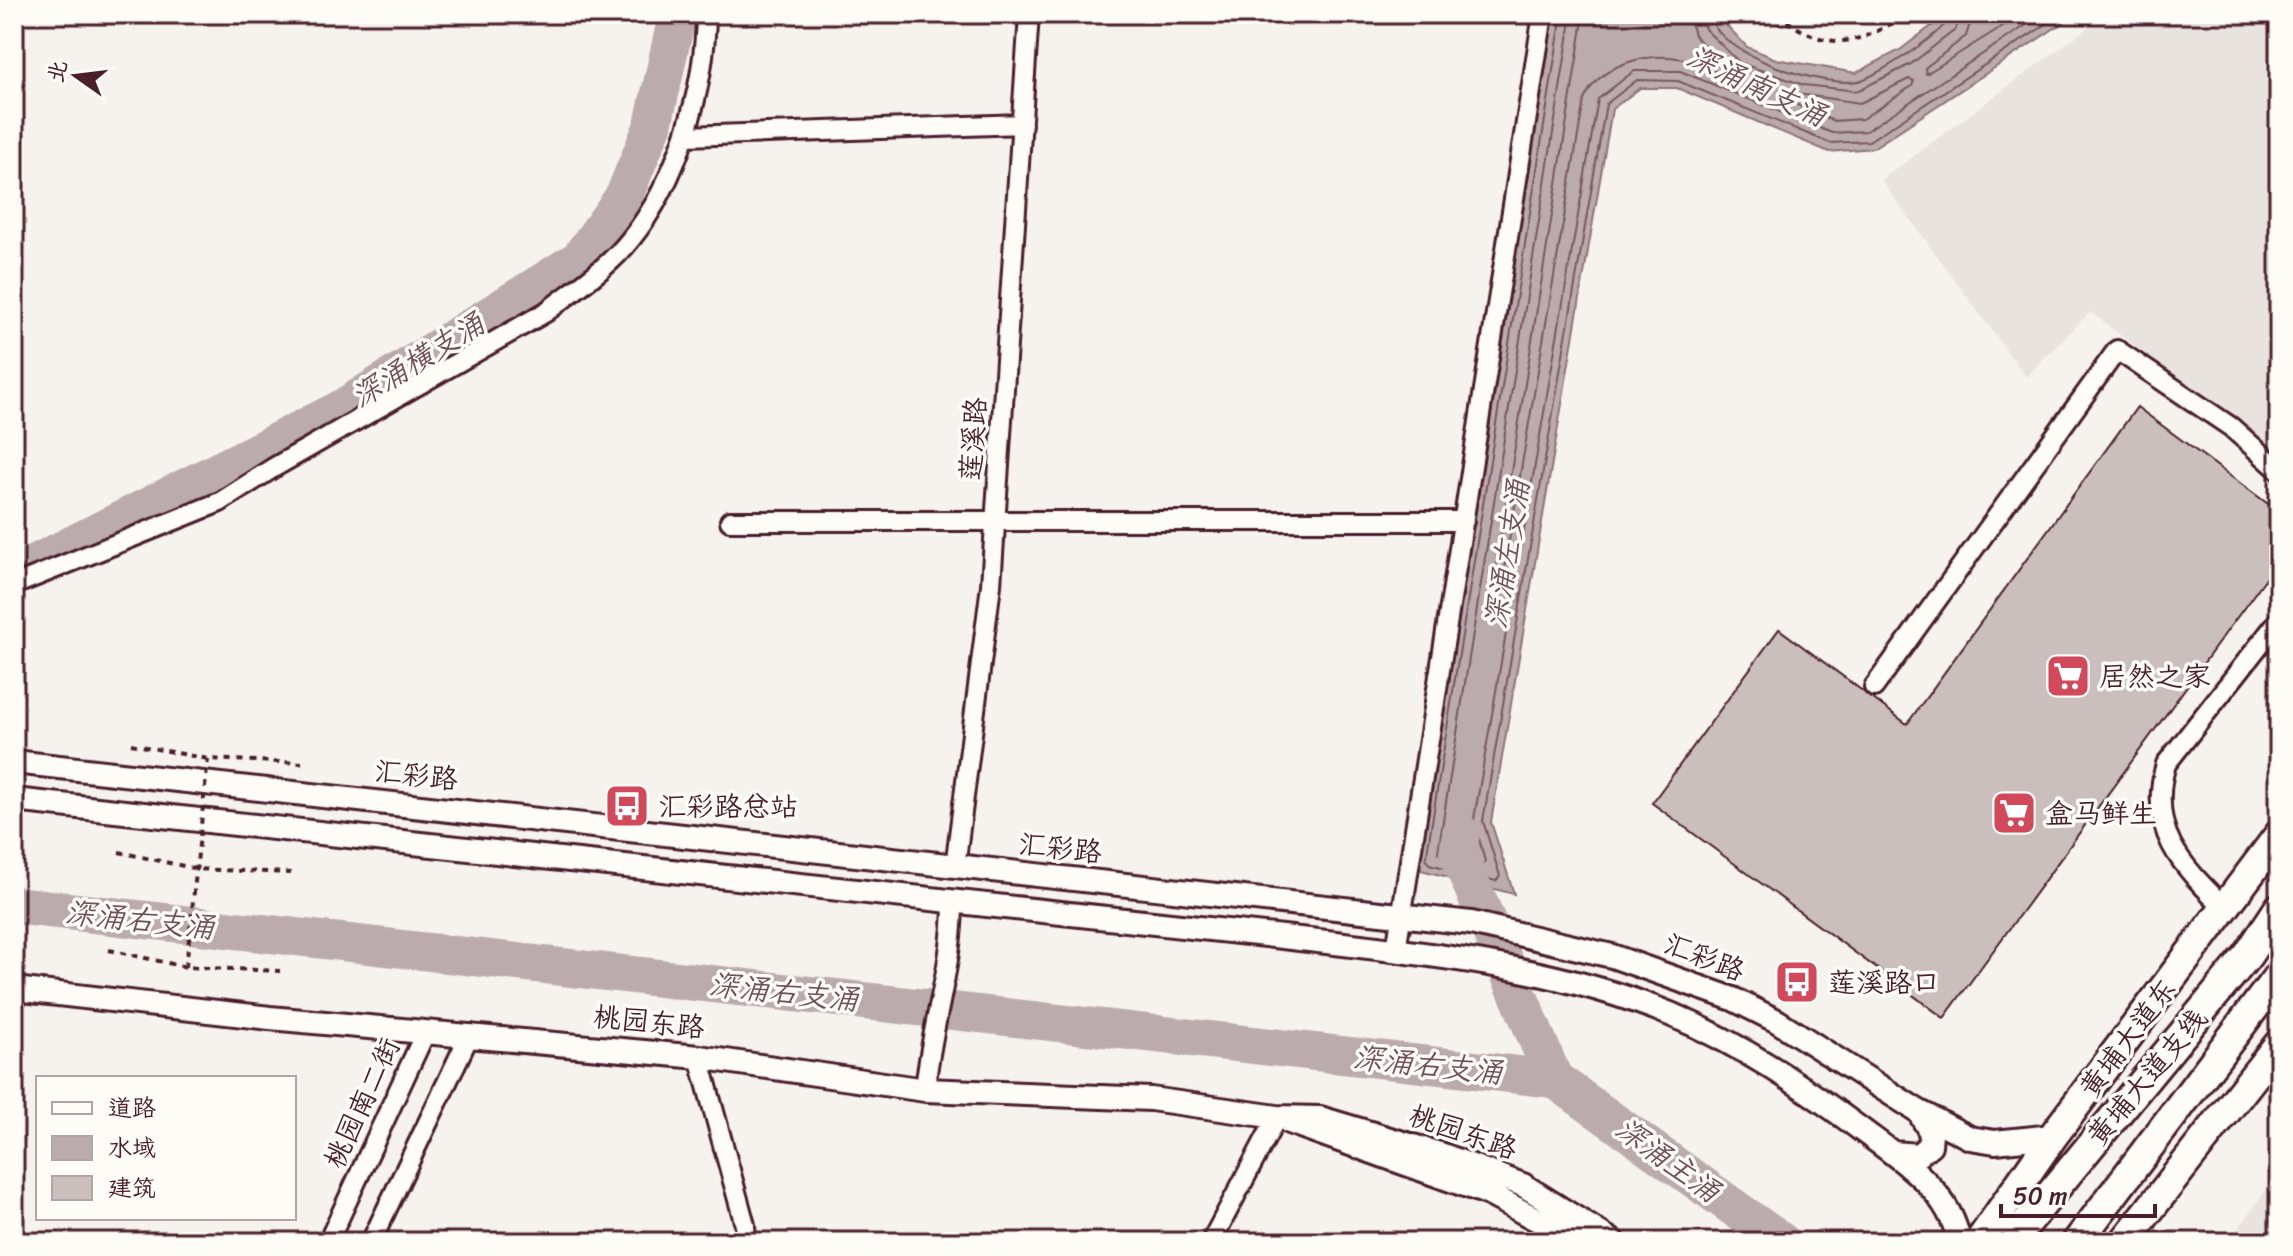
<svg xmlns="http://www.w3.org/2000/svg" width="2293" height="1256" viewBox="0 0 2293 1256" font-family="Sriracha,'LXGW WenKai TC',sans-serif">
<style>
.built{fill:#e9e3e0}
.water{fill:#bbabac;stroke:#8e7378;stroke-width:2}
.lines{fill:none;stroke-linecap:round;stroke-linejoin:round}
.shore{stroke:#77575f;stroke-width:2}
.river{stroke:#bbabac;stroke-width:38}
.building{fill:#cbbfbe;stroke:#4a1f2b;stroke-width:2}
.minor-casing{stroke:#4a1f2b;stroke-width:24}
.tertiary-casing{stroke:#4a1f2b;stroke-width:28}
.primary-casing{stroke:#4a1f2b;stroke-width:34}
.path{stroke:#4a1f2b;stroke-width:4;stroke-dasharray:6 6;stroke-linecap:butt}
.minor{stroke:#fdfcf7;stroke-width:18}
.tertiary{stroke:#fdfcf7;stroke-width:22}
.primary{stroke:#fdfcf7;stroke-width:28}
.path-bridge{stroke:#4a1f2b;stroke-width:4;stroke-dasharray:6 6;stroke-linecap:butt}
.labels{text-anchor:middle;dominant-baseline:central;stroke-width:7;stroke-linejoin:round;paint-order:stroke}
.street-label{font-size:28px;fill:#4a1f2b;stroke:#fdfcf7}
.poi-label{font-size:28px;fill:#4a1f2b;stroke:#fdfcf7;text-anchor:start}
.water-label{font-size:30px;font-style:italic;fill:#725058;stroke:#fdfcf7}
</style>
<rect width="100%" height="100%" fill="#f6f3ef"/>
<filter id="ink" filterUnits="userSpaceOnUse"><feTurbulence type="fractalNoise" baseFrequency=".0125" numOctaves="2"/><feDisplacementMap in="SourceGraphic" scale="16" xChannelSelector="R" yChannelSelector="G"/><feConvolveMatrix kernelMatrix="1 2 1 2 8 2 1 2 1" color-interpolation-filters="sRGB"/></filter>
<g filter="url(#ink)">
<path class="built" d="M 2106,14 L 2279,14 L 2279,455 L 2090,312 L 2026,377 L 1881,180 Z
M 2279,1172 L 2279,1242 L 2229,1242 Z"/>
<path class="water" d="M 1554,14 L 1716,14 L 1747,47 L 1776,59 L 1856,73 L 1900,50 L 1947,14 L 2076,14 L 1873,148 L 1829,152 L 1677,88 L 1640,88 L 1612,109 L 1491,822 L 1514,894 L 1417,869 Z"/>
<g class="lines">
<path class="shore" d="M 1562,14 L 1426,859 L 1429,864 L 1496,881 L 1500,876 L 1483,821 L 1606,104 L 1637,80 L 1678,81 L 1830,143 L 1869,141 L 2062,14
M 1572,14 L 1438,852 L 1440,856 L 1481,867 L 1485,862 L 1474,819 L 1598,99 L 1634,71 L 1680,71 L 1832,133 L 1866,131 L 2043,14
M 1584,14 L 1489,610 L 1492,614 L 1497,611 L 1584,100 C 1600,63 1647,52 1683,59 C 1698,62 1711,73 1725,74 L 1726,68 L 1694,35 L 1688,14
M 1700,14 L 1705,29 L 1740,63 L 1804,85 L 1857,91 L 1911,64 L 1955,30 L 1961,14
M 1710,14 C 1715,55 1824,88 1858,81 C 1876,77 1949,30 1951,14
M 1973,14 L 1966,36 L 1925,68 L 1926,74 L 2022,14
M 1909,79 L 1914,81 L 1912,86 L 1862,119 L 1833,121 L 1780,97 L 1784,92 L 1860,103 Z"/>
<path class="river" d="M 14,574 L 339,410 L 579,259 L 624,196 L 653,125 L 675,25 L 674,14
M 1461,833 L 1458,853 L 1554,1079
M 14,905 L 1554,1079 L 1782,1242"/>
</g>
<path class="building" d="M 2137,407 L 2279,512 L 2279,560 L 1944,1018 L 1652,803 L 1779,629 L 1907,724 Z"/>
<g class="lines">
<g class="minor-casing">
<path id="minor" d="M 686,136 L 1022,124
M 730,521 L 1464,521
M 14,585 L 220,502 L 273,468 L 546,312 C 574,290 608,268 630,240 C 678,181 705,89 706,14
M 1874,687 L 2117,350 L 2231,427 L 2279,470
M 955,867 L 991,585 L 1029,14
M 2225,908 C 2180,864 2147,830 2166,764 L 2279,620
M 1396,950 L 1543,14
M 699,1057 L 745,1225 L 746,1242
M 925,1090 C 931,1026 953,966 953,902
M 328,1242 L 426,1031
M 371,1242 L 470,1034
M 1211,1242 L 1277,1117"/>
</g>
<g class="tertiary-casing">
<path id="tertiary" d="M 14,762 L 1471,923 L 1612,956 L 1733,999 L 1777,1021 L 1918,1111 L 1970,1138 L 1995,1142 L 2053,1136
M 14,800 L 1283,937 C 1412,952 1549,964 1670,1014 C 1741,1044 1806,1088 1867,1134 C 1905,1162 1951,1193 1959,1242
M 14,989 L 270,1018 L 699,1057 L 925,1090 L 1151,1099 L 1277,1117 L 1320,1118 L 1443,1155 L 1523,1185 L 1614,1242
M 1289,1122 L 1487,1193 L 1579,1242
M 1893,1153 L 1918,1155 L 1930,1145 L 1931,1133 L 1919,1112"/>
</g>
<g class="primary-casing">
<path id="primary" d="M 1979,1242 L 2053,1136 L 2279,835
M 2011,1242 L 2248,955 L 2279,908
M 2077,1242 L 2279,975
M 2124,1242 L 2279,1044"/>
</g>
<path class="path" d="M 1777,14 C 1829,53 1855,47 1907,14
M 131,744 L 208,759 L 302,763
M 119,852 L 197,869 L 291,873
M 109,950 L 186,967 L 280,971"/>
<use href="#minor" class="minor"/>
<use href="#tertiary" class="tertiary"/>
<use href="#primary" class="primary"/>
<path class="path-bridge" d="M 186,967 L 208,759"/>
</g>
</g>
<defs>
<g id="supermarket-square" transform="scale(2.3)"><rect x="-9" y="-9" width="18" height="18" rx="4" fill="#d1495b" stroke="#fdfcf7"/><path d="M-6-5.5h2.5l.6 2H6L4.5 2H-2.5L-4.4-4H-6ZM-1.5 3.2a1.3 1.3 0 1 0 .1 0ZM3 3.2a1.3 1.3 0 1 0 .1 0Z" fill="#fff"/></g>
<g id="bus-square" transform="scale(2.3)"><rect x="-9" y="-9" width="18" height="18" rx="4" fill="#d1495b" stroke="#fdfcf7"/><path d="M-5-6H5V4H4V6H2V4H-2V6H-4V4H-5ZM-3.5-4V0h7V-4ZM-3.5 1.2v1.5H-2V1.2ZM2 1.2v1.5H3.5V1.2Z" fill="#fff"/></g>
</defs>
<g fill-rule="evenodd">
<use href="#supermarket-square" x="2068" y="676"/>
<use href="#bus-square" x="627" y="806"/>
<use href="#supermarket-square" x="2014" y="813"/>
<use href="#bus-square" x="1797" y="982"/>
</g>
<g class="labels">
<g class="street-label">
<text transform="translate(973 439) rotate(-86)">莲溪路</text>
<text transform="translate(416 775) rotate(6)">汇彩路</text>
<text transform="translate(1060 848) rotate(6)">汇彩路</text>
<text transform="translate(1704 957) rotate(21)">汇彩路</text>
<text transform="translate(649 1022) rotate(6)">桃园东路</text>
<text transform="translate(2128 1038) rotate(-53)">黄埔大道东</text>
<text transform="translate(2147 1077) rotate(-50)">黄埔大道支线</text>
<text transform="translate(362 1103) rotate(-65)">桃园南二街</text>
<text transform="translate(1463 1132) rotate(19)">桃园东路</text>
</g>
<g class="poi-label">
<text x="2099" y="676">居然之家</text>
<text x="658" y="806">汇彩路总站</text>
<text x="2045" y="813">盒马鲜生</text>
<text x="1828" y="982">莲溪路口</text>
</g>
<g class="water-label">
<text transform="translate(1757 86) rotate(25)">深涌南支涌</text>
<text transform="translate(418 360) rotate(-32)">深涌横支涌</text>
<text transform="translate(1507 554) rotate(-81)">深涌左支涌</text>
<text transform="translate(140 920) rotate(6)">深涌右支涌</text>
<text transform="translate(784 992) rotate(6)">深涌右支涌</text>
<text transform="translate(1428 1065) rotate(6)">深涌右支涌</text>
<text transform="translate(1668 1160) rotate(36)">深涌主涌</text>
</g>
</g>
<rect width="2293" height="1256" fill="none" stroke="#fdfcf7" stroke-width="48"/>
<rect x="24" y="24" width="2245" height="1208" fill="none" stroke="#4a1f2b" stroke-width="3" filter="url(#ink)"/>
<rect x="36" y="1076" width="260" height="144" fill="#fdfcf7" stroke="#b5a4a5" stroke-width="2"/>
<rect x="52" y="1102" width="40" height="12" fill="#fdfcf7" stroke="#b5a4a5" stroke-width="2"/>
<text x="108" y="1116" font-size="24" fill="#4a1f2b">道路</text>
<rect x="52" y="1136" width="40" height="24" fill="#bbabac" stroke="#b5a4a5" stroke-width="2"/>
<text x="108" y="1156" font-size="24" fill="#4a1f2b">水域</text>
<rect x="52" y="1176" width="40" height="24" fill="#cbbfbe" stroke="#b5a4a5" stroke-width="2"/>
<text x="108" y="1196" font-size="24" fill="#4a1f2b">建筑</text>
<g transform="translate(76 76) rotate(284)" stroke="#fdfcf7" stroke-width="6" paint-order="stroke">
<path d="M0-6L14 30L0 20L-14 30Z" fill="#4a1f2b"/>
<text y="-12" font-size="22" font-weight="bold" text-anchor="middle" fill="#4a1f2b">北</text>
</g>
<path d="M2001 1204v12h154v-12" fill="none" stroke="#4a1f2b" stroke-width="4"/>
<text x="2013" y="1204" font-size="24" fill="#4a1f2b" stroke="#fdfcf7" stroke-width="6" paint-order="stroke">50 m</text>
</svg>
